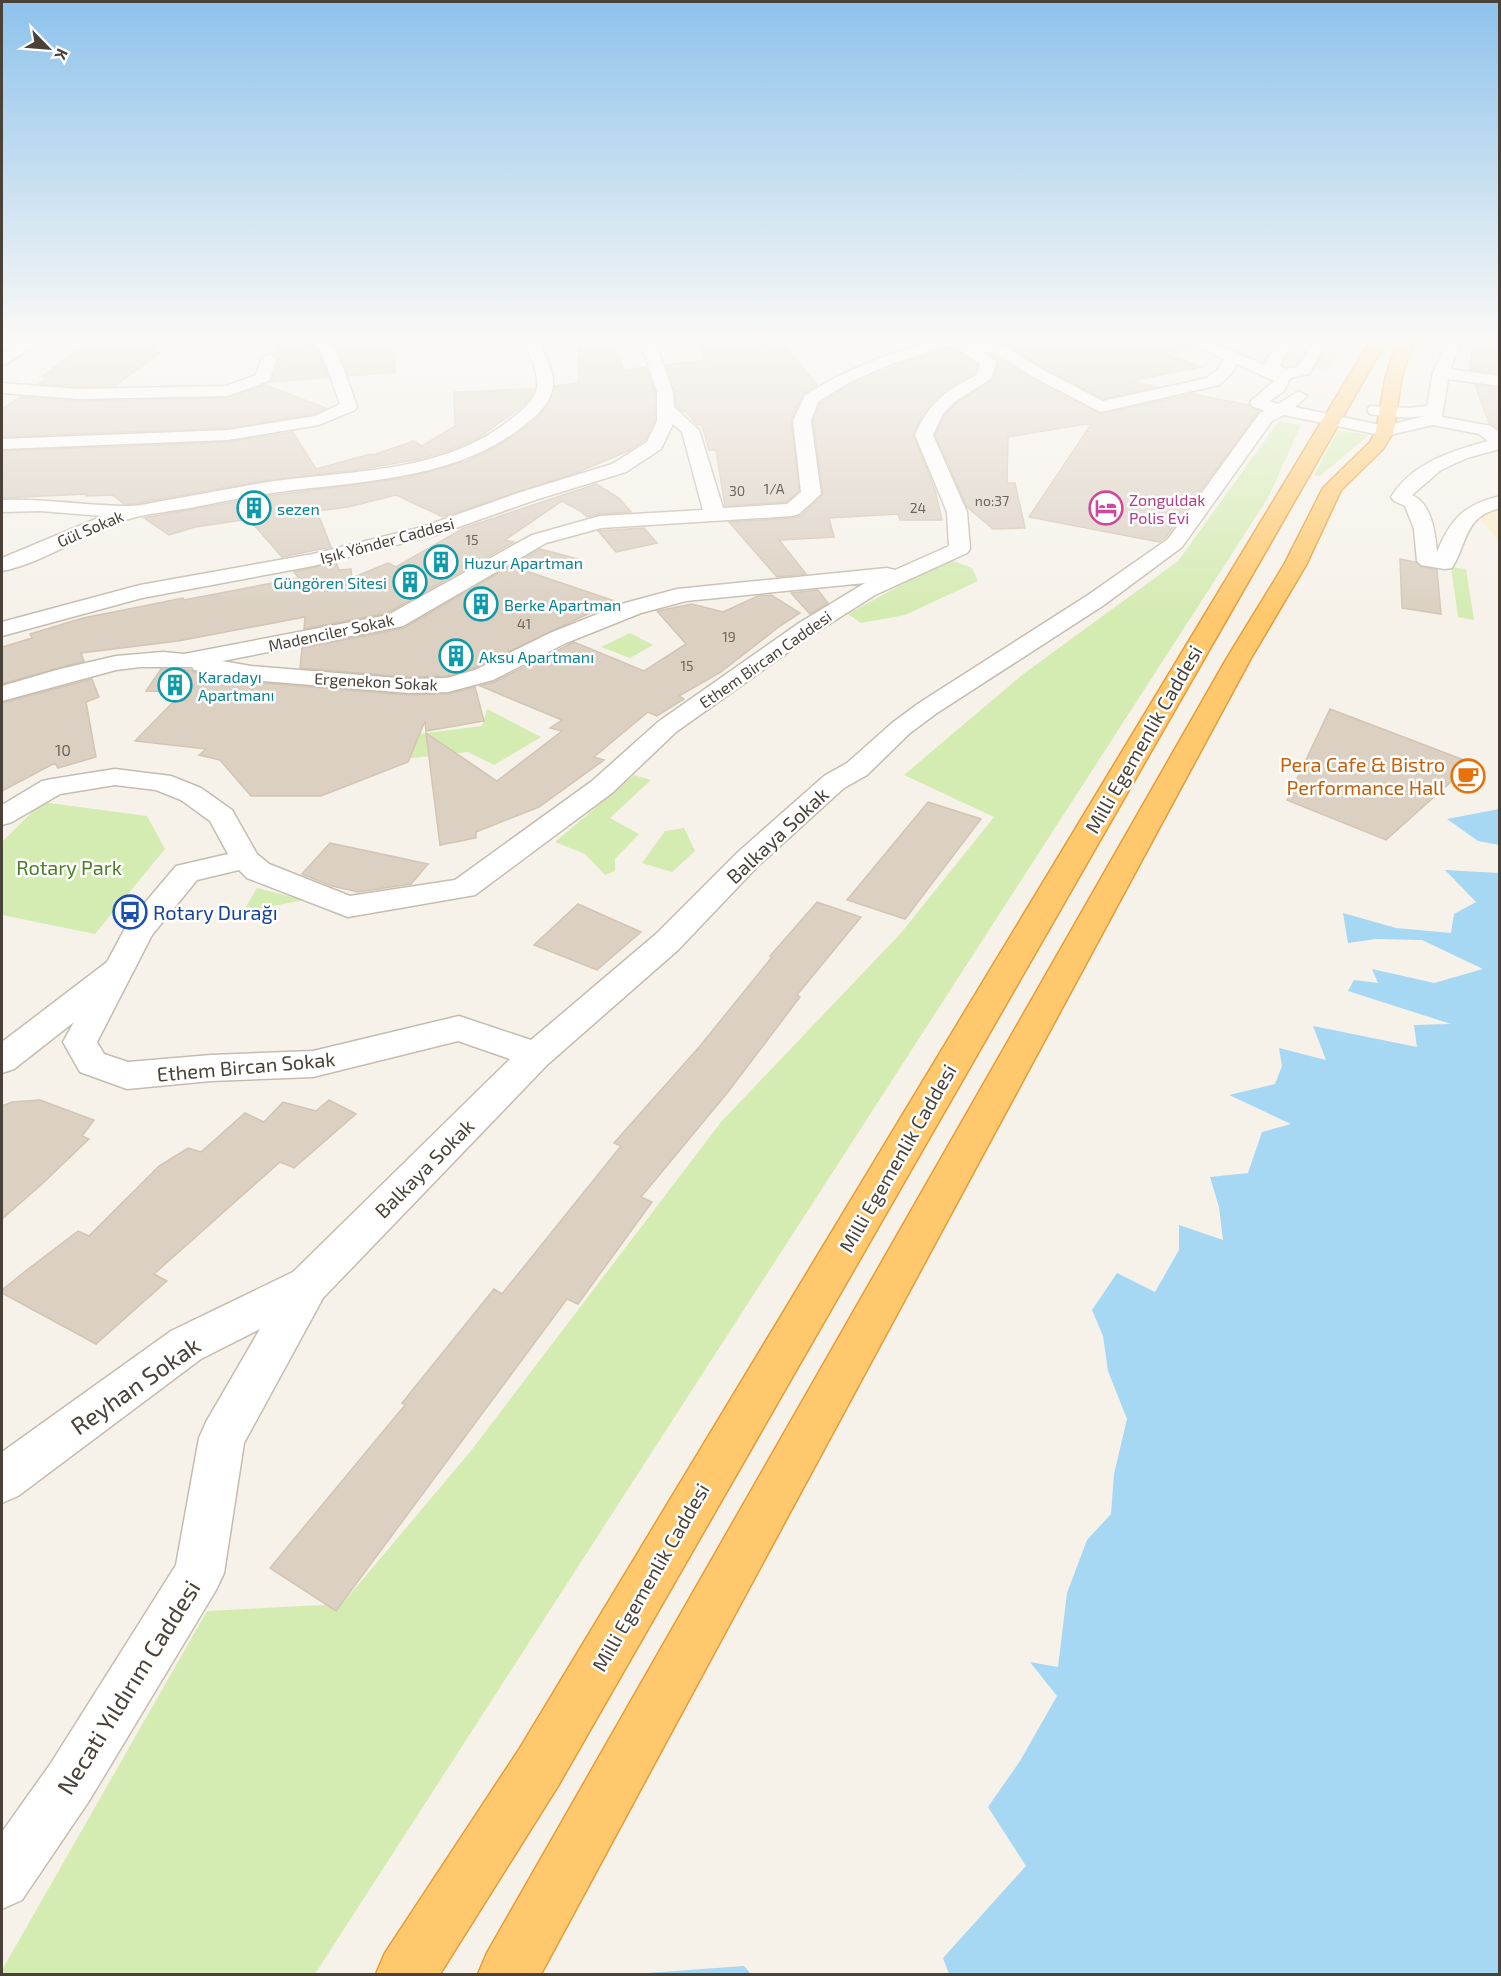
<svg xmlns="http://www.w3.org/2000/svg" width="1501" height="1976" viewBox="0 0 1501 1976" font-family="'Exo 2',sans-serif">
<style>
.education{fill:#efe6d4}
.green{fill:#d4ebb2}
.sand{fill:#faedc6}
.water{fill:#a6d7f3}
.building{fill:#dbd0c2;stroke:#d3c5b2;stroke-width:1.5}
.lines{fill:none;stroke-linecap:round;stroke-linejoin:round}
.minor-casing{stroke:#c5bcaf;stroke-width:3}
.highway-casing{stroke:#e39d37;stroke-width:3}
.minor{fill:#fff;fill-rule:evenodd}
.highway{fill:#ffc86c;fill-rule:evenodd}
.labels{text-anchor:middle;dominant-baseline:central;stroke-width:5;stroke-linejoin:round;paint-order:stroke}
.far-number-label{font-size:14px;fill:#6e665a}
.far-hotel-label{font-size:16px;fill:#b23c85;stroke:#fff;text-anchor:start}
.far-culture-label{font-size:16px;fill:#0d838f;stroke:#fff;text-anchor:start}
.far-street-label{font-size:16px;fill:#4a4238;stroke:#fff}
.number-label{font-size:16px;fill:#6e665a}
.street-label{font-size:20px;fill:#4a4238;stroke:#fff}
.food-label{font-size:20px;fill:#c56008;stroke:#fff;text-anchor:end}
.park-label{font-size:20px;fill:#4d7f28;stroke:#fff}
.transit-label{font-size:20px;fill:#164399;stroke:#fff;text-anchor:start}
.near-street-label{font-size:24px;fill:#4a4238;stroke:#fff}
</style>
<rect width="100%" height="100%" fill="#f6f2ea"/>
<path class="education" d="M 1219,338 L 1343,338 L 1328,371 L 1257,362 Z"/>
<path class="green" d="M 1218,338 L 1276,338 L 1268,353 Z
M 1279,421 L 1301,425 L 1268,498 L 315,1974 L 2,1974 L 2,1970 L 207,1611 L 342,1604 L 470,1452 L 721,1122 L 901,933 L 994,817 L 904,775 L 1022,675 L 1178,561 Z
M 1338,430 L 1369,435 L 1320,476 L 1314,475 Z
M 948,559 L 972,568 L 978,581 L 905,615 L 861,623 L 848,614 Z
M 1451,567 L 1466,569 L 1474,620 L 1458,617 Z
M 630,633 L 653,645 L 630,658 L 601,647 Z
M 487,709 L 541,737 L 494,765 L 468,752 L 403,759 L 403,736 L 482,726 Z
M 634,775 L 651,780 L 610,818 L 639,834 L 615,859 L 615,871 L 605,875 L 585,854 L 555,842 Z
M 42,802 L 147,816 L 165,849 L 95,934 L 2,915 L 2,842 Z
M 684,828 L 695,851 L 672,872 L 642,863 L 665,831 Z
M 257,888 L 304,900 L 243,912 Z"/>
<path class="sand" d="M 1499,508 L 1499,542 L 1475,511 Z"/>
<path class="water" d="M 1499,809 L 1499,845 L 1478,841 L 1447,819 Z
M 1445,870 L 1499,873 L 1499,1974 L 949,1974 L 943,1958 L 1026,1866 L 988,1807 L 1020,1761 L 1057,1696 L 1030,1662 L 1058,1667 L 1067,1593 L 1087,1540 L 1111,1514 L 1114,1474 L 1127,1419 L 1108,1371 L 1103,1336 L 1092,1310 L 1117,1273 L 1155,1292 L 1179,1250 L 1179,1225 L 1223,1240 L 1219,1207 L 1210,1177 L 1248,1173 L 1262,1132 L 1291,1124 L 1229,1095 L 1275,1084 L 1282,1066 L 1279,1048 L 1326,1060 L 1313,1026 L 1417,1047 L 1414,1025 L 1451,1024 L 1348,991 L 1354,980 L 1378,983 L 1372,969 L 1434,983 L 1483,969 L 1422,940 L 1376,939 L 1348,943 L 1343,913 L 1396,928 L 1451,933 L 1454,914 L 1476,902 Z
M 744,1966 L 751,1974 L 634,1974 Z"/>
<path class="building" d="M 305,338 L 319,352 L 328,377 L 271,382 L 280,361 L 273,342 Z
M 327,338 L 365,338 L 370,341 L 393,339 L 395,372 L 348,376 L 338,348 Z
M 579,338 L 611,338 L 624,370 L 646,367 L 655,392 L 655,420 L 645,440 L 628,451 L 578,472 L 443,517 L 396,495 L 348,507 L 317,511 L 331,547 L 282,557 L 249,519 L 195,527 L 169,535 L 144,518 L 268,496 L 406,478 L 467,461 L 496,447 L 532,423 L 548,405 L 555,386 L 578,383 Z
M 694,338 L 779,338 L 817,385 L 803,394 L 791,420 L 799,491 L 786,502 L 725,506 L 716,450 L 709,450 L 702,425 L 697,425 L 685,410 L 683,412 L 676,406 L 675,391 L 666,365 L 707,360 Z
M 1181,338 L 1184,343 L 1193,347 L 1169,355 L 1201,367 L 1130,381 L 1158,387 L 1103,399 L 1046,369 L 1005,344 L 964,339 Z
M 1473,338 L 1500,338 L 1500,374 L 1470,370 Z
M 105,339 L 163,343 L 150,351 L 161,352 L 115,386 L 78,387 L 39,384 L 48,378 L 41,377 L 92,341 L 101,341 Z
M 948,348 L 958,351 L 977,365 L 975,373 L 938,397 L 925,413 L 913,434 L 935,490 L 942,520 L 900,520 L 898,514 L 829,518 L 834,537 L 779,540 L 806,574 L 777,577 L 729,522 L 792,518 L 801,516 L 823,494 L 813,421 L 820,404 L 848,386 L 912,360 Z
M 991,355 L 1100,414 L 1192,394 L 1249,405 L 1259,411 L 1166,537 L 1159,542 L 1029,517 L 1092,423 L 1008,437 L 1007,483 L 1015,483 L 1025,528 L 993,529 L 967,507 L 935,435 L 945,415 L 954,405 L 994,379 L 998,363 Z
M 265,385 L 326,408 L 314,414 L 228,428 L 2,437 L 2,409 L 20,397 L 78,401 L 228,398 Z
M 1475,385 L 1500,388 L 1500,430 L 1489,423 Z
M 534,389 L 531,397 L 520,408 L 478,438 L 450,450 L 420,459 L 357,470 L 262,481 L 134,504 L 124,504 L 113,495 L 86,496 L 87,494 L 2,498 L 2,451 L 228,442 L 293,432 L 316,469 L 370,454 L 373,455 L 414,441 L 422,446 L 455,426 L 454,392 Z
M 596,484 L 619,498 L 631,512 L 600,514 L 587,517 L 582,512 L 562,501 L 505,540 L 514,542 L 387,613 L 304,629 L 305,617 L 178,641 L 81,653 L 84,661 L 2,684 L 2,647 L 32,638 L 30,634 L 83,618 L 183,598 L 184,600 L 299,578 L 294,572 L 336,562 L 339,570 L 351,569 L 352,578 L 388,563 L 396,567 L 464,528 Z
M 644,528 L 657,543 L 616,552 L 598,531 Z
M 540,549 L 578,559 L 523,570 L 615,601 L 474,668 L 447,676 L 409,677 L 300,668 L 302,648 L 404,628 Z
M 1400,559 L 1415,562 L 1421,567 L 1437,570 L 1441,614 L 1402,608 Z
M 818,590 L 828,603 L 810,614 L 791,593 Z
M 771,595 L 800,613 L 780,626 L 721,672 L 679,696 L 684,699 L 657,716 L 648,712 L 594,757 L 604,760 L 539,807 L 476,832 L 476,838 L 440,845 L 426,733 L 497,781 L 562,731 L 550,728 L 562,720 L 480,686 L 494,682 L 574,642 L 644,671 L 686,644 L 657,611 L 692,604 L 723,612 L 758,596 Z
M 161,669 L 191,670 L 194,672 L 251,682 L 409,695 L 448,694 L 475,687 L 484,721 L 426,731 L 425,721 L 408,762 L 321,796 L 251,796 L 220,760 L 199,755 L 206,749 L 135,741 L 183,692 L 146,691 Z
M 92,679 L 99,697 L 86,702 L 96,757 L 58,768 L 55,763 L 2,791 L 2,703 Z
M 1330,709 L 1472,763 L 1386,840 L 1287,800 Z
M 928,802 L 981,819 L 905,919 L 847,900 Z
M 330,843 L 363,850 L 428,864 L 411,884 L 358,892 L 332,886 L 302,874 Z
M 817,902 L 861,917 L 797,995 L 800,997 L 728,1092 L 641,1197 L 652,1202 L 578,1304 L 567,1299 L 336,1611 L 270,1568 L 405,1405 L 402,1403 L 494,1289 L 502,1294 L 621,1146 L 614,1143 L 700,1046 L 772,957 L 770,956 Z
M 578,904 L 641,932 L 597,970 L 534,945 Z
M 40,1100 L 94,1120 L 82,1136 L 89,1139 L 42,1184 L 2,1219 L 2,1106 L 12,1102 Z
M 329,1100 L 356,1114 L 294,1168 L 280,1162 L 154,1274 L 167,1281 L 96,1344 L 2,1293 L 2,1290 L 23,1273 L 78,1231 L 89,1236 L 159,1166 L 188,1148 L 201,1152 L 245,1113 L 264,1122 L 283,1102 L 316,1111 Z"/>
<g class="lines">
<g class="minor-casing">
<path id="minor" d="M 307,338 L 324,338 L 336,349 L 357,406 L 355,410 L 319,425 L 228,440 L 2,449 L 2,439 L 228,430 L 315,416 L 340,404 L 321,351 Z
M 523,338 L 539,338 C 543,356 559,374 551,394 C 546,408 533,419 521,428 C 453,480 362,481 279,492 C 249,496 219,502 190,508 C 172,511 153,513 136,517 C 92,528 45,563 2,571 L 2,558 L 103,516 L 40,511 L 2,512 L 2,500 C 44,498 86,506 128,506 C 143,506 159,501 173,499 C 203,494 233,488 262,483 C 344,470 437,475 506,423 C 516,415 529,406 535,394 C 543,375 528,356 523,338 Z
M 639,338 L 654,338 L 673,392 L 674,407 L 699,430 L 723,508 L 787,504 L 801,492 L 793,421 L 805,395 L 838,376 L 880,358 L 939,338 L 1004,346 L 1045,371 L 1103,401 L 1207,378 L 1219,368 L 1224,359 L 1185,341 L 1183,338 L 1202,338 L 1264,365 L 1281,338 L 1295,338 L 1280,365 L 1286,369 L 1297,367 L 1316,338 L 1330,338 L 1309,374 L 1290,378 L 1284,391 L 1270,401 L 1278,404 L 1299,391 L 1307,396 L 1295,407 L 1385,426 L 1425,416 C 1407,418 1388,418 1370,414 L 1367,410 L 1370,406 L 1409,408 L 1427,406 L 1433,373 L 1448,338 L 1463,338 L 1450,369 L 1500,376 L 1500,386 L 1448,379 L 1442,417 L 1491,426 L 1500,433 L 1500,449 L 1467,458 L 1441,470 L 1412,495 C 1432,504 1435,532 1437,552 C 1451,518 1464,505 1500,496 L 1500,508 C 1463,517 1468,543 1452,568 L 1444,569 L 1421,565 L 1417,561 L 1414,529 L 1405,506 L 1394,501 L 1391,497 C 1412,463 1451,451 1488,441 L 1479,434 L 1433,425 L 1385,436 L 1284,415 L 1272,421 L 1182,547 L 1104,605 L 937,713 L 910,733 L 867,775 L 844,788 L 758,866 L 678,950 L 548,1064 L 323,1298 L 244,1443 L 224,1573 L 216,1590 L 89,1801 L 22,1900 L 2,1909 L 2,1832 L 51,1763 L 176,1565 L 199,1438 L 206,1422 L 260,1329 L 201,1359 L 18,1496 L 2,1503 L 2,1452 L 171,1331 L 293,1272 L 510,1059 L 458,1041 L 313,1077 L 211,1081 L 127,1089 L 80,1072 L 63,1042 L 74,1022 L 14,1069 L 2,1073 L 2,1042 L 107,962 L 128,923 L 176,866 L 228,854 L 210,821 L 181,800 L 156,790 L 115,785 L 60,794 L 12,822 L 2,825 L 2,805 L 42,781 L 52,779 L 115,769 L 171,776 L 201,788 L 232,810 L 257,854 L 269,864 L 350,896 L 455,880 L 592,781 L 658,722 L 799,623 L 865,583 L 686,601 L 641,613 L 566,643 L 493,680 L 448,692 L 409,693 L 251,680 L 194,670 L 192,667 L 140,667 L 116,670 L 2,701 L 2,686 L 60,669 L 116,656 L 163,652 L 184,654 L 388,615 L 532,535 L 600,516 L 703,510 L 682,432 L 673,424 L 661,449 L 626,472 L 535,500 L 436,535 L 313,566 L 142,598 L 2,636 L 2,622 L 140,585 L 313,554 L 422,527 L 521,492 L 612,464 L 647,442 L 657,421 L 657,392 ZM 948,346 L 959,349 L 980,364 L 977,375 C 944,391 930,402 915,435 L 947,512 L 949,546 L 895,570 L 887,568 L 677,589 L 625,603 L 550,633 L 475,670 L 447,678 L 409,679 L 251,666 L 222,661 L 403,626 L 546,543 L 601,528 L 792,516 L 799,514 L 821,494 L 811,421 L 818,402 L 850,382 L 892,364 ZM 984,352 L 995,353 L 1033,377 L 1101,412 L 1219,385 L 1232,373 L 1237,364 L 1274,381 L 1250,402 L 1252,406 L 1265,411 L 1260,413 L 1168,539 L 1088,595 L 919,703 L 892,723 L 847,763 L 824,776 L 738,852 L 656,934 L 531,1040 L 459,1016 L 313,1051 L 211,1055 L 128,1062 L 104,1054 L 97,1042 L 152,935 L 197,880 L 239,870 L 247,878 L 348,917 L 475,895 L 612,793 L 676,732 L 815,633 L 875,595 L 967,553 L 970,549 L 967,512 L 933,435 L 943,414 L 953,403 L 992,378 L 996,362 Z
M 27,339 L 37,339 L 40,342 L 8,363 L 2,365 L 2,354 Z
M 269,354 L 277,359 L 269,381 L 228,396 L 78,399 L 2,393 L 2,383 L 78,389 L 226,386 L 256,375 L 261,359 Z"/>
</g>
<g class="highway-casing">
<path id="highway" d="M 1372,338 L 1388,338 L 558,1786 L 440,1974 L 376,1974 L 385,1953 L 520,1748 Z
M 1398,338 L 1414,338 L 1401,380 L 1394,431 L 1383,449 L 1341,490 L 1306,565 L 1251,658 L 541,1974 L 478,1974 L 487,1953 L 1227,658 L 1284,565 L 1323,488 L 1370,442 L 1376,431 L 1385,380 Z"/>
</g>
<use href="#minor" class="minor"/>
<use href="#highway" class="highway"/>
</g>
<linearGradient id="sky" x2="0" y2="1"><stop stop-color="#8dc2ec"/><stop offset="0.55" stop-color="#fbf9f6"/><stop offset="1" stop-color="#fbf9f6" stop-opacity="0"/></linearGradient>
<rect width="1501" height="615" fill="url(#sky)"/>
<defs>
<g id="building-ring" transform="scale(1.725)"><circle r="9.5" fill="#fff" stroke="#0f9aa8" stroke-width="1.5"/><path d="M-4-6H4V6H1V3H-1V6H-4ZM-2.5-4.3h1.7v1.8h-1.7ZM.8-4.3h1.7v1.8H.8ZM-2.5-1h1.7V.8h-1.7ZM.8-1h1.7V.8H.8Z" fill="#0f9aa8"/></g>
<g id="hotel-ring" transform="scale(1.725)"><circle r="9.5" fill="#fff" stroke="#d1479c" stroke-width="1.5"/><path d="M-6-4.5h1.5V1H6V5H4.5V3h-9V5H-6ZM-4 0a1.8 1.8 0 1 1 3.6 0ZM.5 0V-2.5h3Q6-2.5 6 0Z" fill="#d1479c"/></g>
<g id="cafe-ring" transform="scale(1.725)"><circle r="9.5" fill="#fff" stroke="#e8710a" stroke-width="1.5"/><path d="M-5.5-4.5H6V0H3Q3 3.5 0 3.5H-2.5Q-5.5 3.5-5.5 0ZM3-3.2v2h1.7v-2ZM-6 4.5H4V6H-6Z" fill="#e8710a"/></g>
<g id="bus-ring" transform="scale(1.725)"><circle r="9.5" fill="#fff" stroke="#1a4fb4" stroke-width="1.5"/><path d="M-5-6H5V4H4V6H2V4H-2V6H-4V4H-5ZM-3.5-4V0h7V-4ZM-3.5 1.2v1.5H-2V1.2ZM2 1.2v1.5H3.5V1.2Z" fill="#1a4fb4"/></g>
</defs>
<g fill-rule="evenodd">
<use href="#building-ring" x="254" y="508"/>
<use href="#hotel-ring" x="1106" y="508"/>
<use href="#building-ring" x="441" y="562"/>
<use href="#building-ring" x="410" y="582"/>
<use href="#building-ring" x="481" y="604"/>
<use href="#building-ring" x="456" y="656"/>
<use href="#building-ring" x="175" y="685"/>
<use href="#cafe-ring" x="1468" y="776"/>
<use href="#bus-ring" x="130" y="912"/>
</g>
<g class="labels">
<g class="far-number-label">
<text x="774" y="488">1/A</text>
<text x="737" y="490">30</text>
<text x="992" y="500">no:37</text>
<text x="918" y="507">24</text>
<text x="472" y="539">15</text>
<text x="524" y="623">41</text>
<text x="729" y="636">19</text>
<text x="687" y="665">15</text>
</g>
<g class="far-hotel-label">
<text x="1129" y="499">Zonguldak<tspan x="1129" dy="18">Polis Evi</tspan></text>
</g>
<g class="far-culture-label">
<text x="277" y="508">sezen</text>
<text x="464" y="562">Huzur Apartman</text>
<text x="387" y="582" text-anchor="end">Güngören Sitesi</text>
<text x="504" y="604">Berke Apartman</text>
<text x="479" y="656">Aksu Apartmanı</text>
<text x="198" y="676">Karadayı<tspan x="198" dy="18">Apartmanı</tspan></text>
</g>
<g class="far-street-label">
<text transform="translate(90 528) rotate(-23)">Gül Sokak</text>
<text transform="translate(387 540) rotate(-15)">Işık Yönder Caddesi</text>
<text transform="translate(331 632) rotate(-12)">Madenciler Sokak</text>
<text transform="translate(765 659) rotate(-35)">Ethem Bircan Caddesi</text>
<text transform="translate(376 681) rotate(3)">Ergenekon Sokak</text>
</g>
<g class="number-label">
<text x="63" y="749">10</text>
</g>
<g class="street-label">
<text transform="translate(1143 739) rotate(-60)">Milli Egemenlik Caddesi</text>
<text transform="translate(777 835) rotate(-43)">Balkaya Sokak</text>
<text transform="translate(246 1066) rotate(-5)">Ethem Bircan Sokak</text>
<text transform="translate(897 1158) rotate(-60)">Milli Egemenlik Caddesi</text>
<text transform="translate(424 1168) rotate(-45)">Balkaya Sokak</text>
<text transform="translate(650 1577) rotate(-60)">Milli Egemenlik Caddesi</text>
</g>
<g class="food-label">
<text x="1445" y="764">Pera Cafe &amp; Bistro<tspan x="1445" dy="23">Performance Hall</tspan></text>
</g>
<g class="park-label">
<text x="69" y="867">Rotary Park</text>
</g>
<g class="transit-label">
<text x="153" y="912">Rotary Durağı</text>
</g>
<g class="near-street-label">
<text transform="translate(135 1385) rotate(-35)">Reyhan Sokak</text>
<text transform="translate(128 1687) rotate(-58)">Necati Yıldırım Caddesi</text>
</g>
</g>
<rect width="1501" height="1976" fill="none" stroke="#4a4238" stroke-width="6"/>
<g transform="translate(48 48) rotate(115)" stroke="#ffffff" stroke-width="4.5" paint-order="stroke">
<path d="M0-4.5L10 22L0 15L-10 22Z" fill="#4a4238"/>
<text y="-9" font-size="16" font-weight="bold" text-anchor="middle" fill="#4a4238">K</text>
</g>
</svg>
